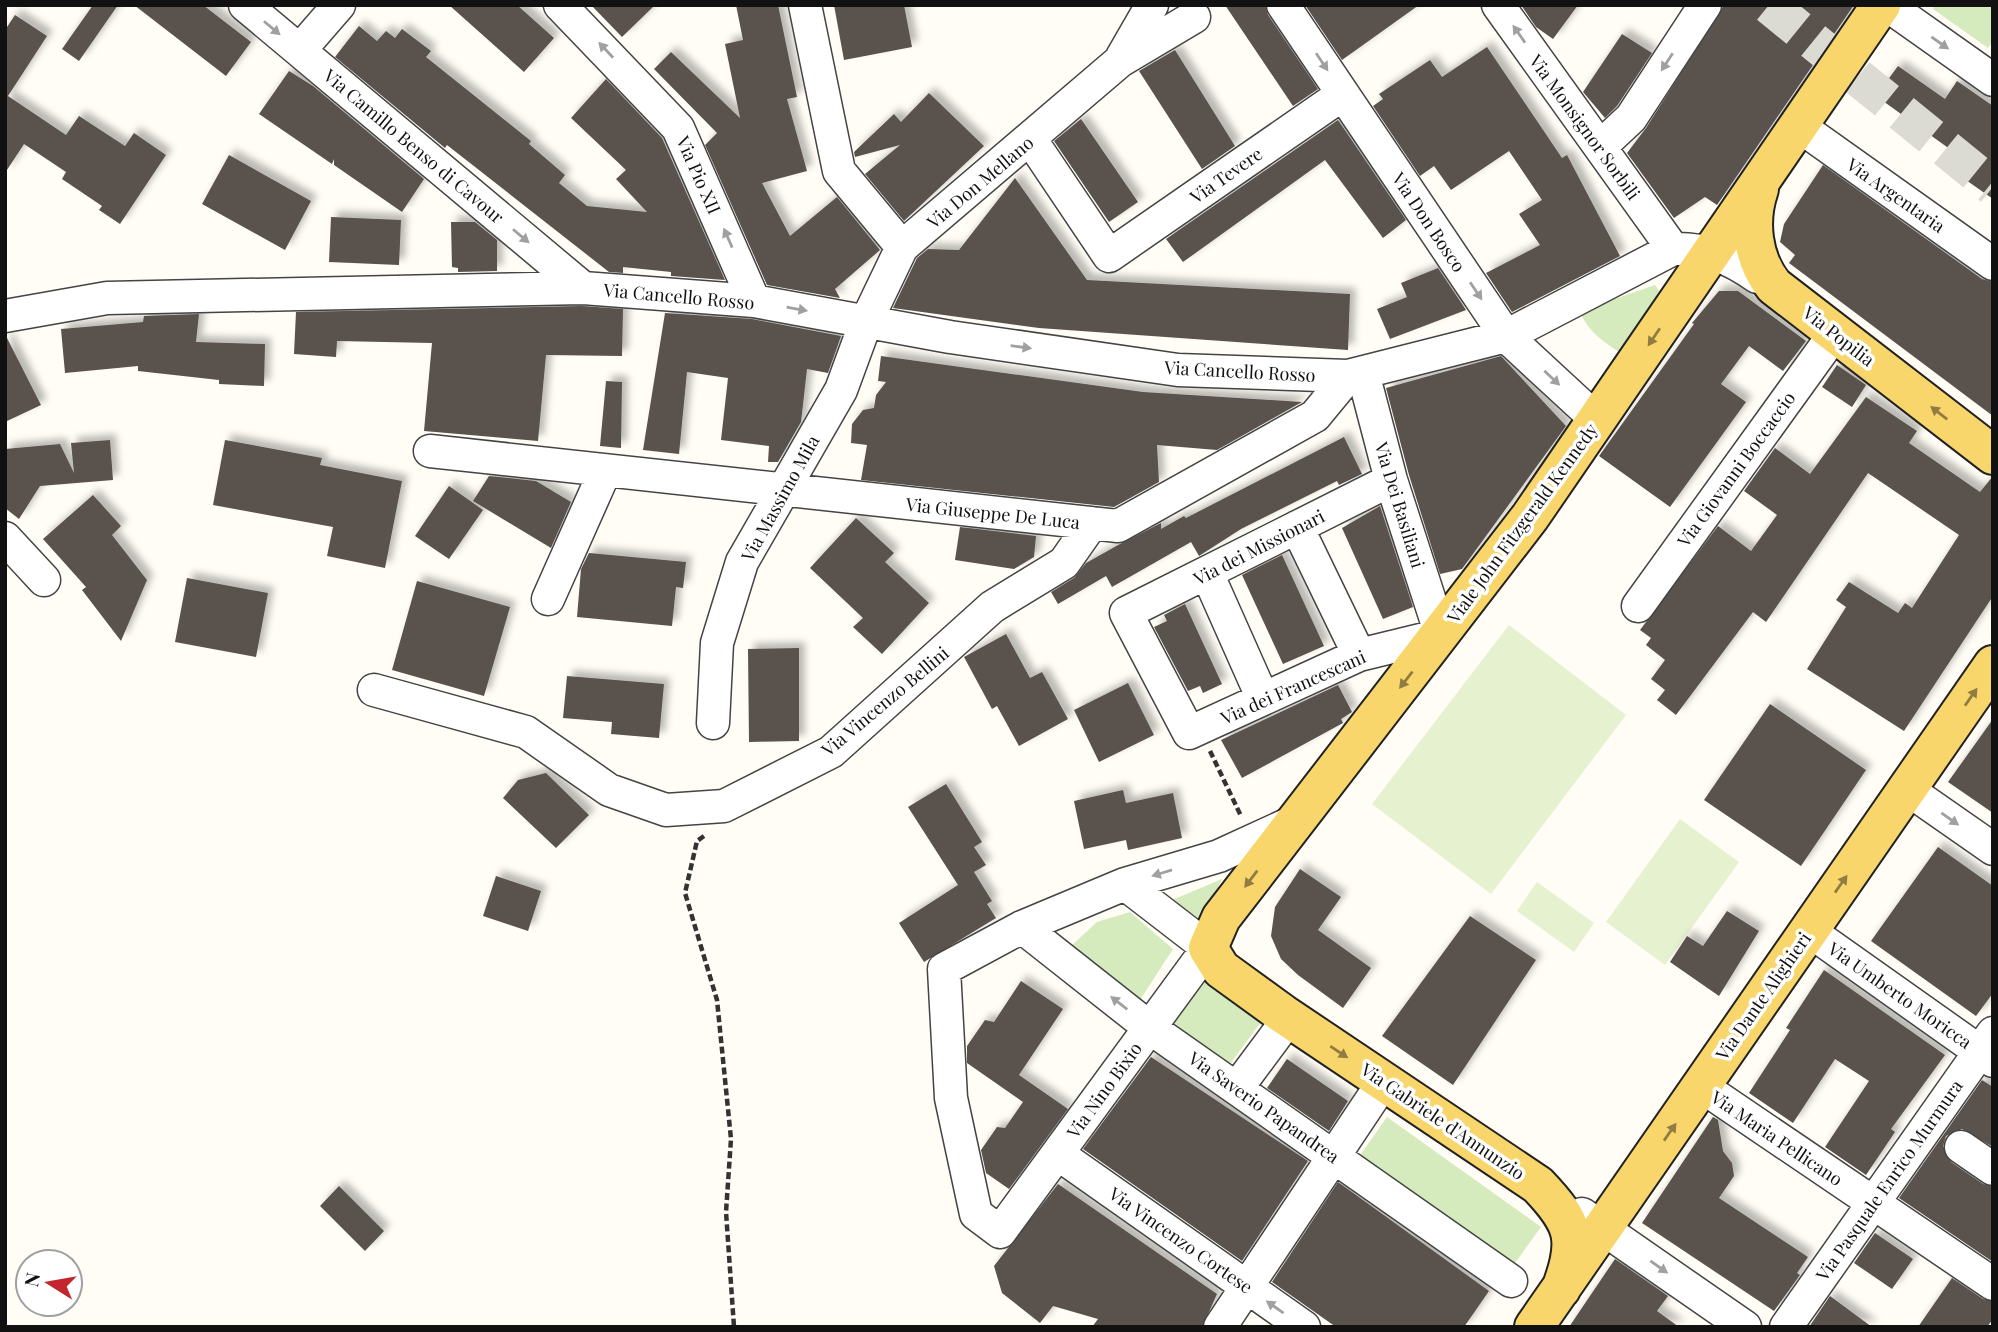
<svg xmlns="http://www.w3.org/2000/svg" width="1998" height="1332" viewBox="0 0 1998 1332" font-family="'Playfair Display',serif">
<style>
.green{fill:#d5ebbd}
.pitch{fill:#e6f2cf}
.building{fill:#5a524d;filter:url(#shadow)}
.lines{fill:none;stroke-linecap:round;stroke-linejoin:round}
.major-tunnel{stroke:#dbdad3;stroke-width:38;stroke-dasharray:38 19;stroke-linecap:butt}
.minor-casing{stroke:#444;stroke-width:35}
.major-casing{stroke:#222;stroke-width:42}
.path{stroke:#333;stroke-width:4.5;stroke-dasharray:7 3.5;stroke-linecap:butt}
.minor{stroke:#fff;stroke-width:32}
.major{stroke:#f9d66b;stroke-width:38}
.oneway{fill:#a0a0a0}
.oneway2{fill:#917d42}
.labels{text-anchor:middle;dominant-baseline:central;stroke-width:7;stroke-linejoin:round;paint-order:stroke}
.street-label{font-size:18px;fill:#111;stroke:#fff}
</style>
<defs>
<filter id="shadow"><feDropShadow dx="6" dy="-6" stdDeviation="3.5" flood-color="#0004"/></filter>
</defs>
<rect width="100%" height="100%" fill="#fffdf5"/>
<path class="green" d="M 1935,5 L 1993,5 L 1993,41 L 1988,48 L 1933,9 Z
M 1655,285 L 1659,291 L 1623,355 C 1605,342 1588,333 1580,311 Z
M 1222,879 L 1203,921 L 1172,900 Z
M 1130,912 L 1173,949 L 1140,1000 L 1071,946 L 1097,922 Z
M 1206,975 L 1264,1018 L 1230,1064 L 1172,1022 Z
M 1387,1117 L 1541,1227 L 1510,1270 L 1356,1161 Z"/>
<path class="pitch" d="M 1509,625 L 1626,715 L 1491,894 L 1372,804 Z
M 1680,819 L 1739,862 L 1665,965 L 1606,922 Z
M 1537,882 L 1594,923 L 1574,952 L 1517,911 Z"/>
<path class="building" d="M 93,5 L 118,5 L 79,61 L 62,49 Z
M 134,5 L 203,5 L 251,42 L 226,76 Z
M 449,5 L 517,5 L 554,38 L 524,72 Z
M 591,5 L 655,5 L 622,37 Z
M 736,5 L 778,5 L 797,97 L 787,99 L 807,171 L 762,183 L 790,236 L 837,197 L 880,250 L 835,289 L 840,298 L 767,285 L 705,145 L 717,133 L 654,69 L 671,52 L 740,118 L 725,44 L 743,40 Z
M 834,5 L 904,5 L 912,47 L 844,60 Z
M 1225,5 L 1265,5 L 1268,15 L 1318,89 L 1293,106 Z
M 1305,5 L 1419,5 L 1342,60 Z
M 1521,5 L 1578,5 L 1553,39 L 1536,27 Z
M 1724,5 L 1854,5 L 1717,205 L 1705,197 L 1674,218 L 1627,153 L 1646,128 Z
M 15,15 L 47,36 L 8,96 L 66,135 L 79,116 L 125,146 L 134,133 L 166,155 L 120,224 L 99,210 L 102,206 L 62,179 L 66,172 L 24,144 L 5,173 L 5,30 Z
M 359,26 L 377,41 L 386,31 L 395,38 L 402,29 L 431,51 L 426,57 L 531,141 L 529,144 L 565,175 L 559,183 L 587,206 L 647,212 L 616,179 L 626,170 L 571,118 L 606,79 L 662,138 L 725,280 L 671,276 L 671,272 L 623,267 L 623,273 L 609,272 L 447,145 L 445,148 L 335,57 Z
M 1622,34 L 1652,53 L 1617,106 L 1605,118 L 1583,92 Z
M 1487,47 L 1562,158 L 1567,155 L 1620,256 L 1512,312 L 1486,273 L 1540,245 L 1519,214 L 1542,200 L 1509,151 L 1451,190 L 1434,166 L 1420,176 L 1373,106 L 1383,99 L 1379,94 L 1430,60 L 1442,77 Z
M 1175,50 L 1235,146 L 1202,169 L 1139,71 Z
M 1898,66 L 1945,99 L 1957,81 L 1993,106 L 1993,199 L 1956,173 L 1965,160 L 1876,96 Z
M 289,71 L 313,86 L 424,179 L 402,212 L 334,165 L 334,159 L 332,164 L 259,114 Z
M 929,93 L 984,146 L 904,221 L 865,174 L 900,145 L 855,157 L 854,152 L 894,114 L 901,122 Z
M 1081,119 L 1138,202 L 1109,222 L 1054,141 Z
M 1338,120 L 1406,220 L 1383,238 L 1325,160 L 1183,262 L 1166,239 Z
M 229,155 L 311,201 L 285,250 L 202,204 Z
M 1823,165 L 1982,279 L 1993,282 L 1993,416 L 1789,263 L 1795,255 L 1780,242 L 1784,224 Z
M 1015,178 L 1087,280 L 1350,294 L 1348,350 L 1039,328 L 893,308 L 917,258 L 928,249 L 959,250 Z
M 331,217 L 401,220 L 399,265 L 329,262 Z
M 451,222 L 475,222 L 497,240 L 497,271 L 458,272 L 458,268 L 452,267 Z
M 1438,268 L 1466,310 L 1390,339 L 1377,309 L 1407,297 L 1401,283 Z
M 1719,291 L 1738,291 L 1806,341 L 1783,371 L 1749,346 L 1721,384 L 1746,402 L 1670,507 L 1599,456 L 1694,324 L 1692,323 Z
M 582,306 L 623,309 L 622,356 L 546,355 L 538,441 L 424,431 L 432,343 L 337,341 L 336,357 L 294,354 L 296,312 Z
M 665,313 L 752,319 L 841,336 L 828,373 L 807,369 L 801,422 L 778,462 L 768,462 L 769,446 L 721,440 L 728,378 L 687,372 L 679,454 L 643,450 Z
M 199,314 L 196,342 L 265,344 L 264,386 L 219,384 L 219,380 L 138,371 L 138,366 L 65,373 L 61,329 L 143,322 L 144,316 Z
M 5,334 L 41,405 L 5,422 Z
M 881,356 L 1143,392 L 1302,402 L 1217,450 L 1157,445 L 1159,482 L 1114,507 L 861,480 L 867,445 L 851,443 L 852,424 L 863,410 L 874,408 L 876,395 L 886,382 L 878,381 Z
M 1501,356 L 1566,426 L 1462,569 L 1440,574 L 1409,475 L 1386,388 Z
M 1837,365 L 1866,385 L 1852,407 L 1822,387 Z
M 606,381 L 622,382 L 621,448 L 600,446 Z
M 1866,397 L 1917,431 L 1909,443 L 1980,492 L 1993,476 L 1993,596 L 1904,731 L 1807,669 L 1846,607 L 1836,600 L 1849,582 L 1898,613 L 1905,603 L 1912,608 L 1959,535 L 1868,473 L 1766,622 L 1753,612 L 1676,715 L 1657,700 L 1665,690 L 1651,679 L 1665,660 L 1646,645 L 1651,638 L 1640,630 L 1718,526 L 1751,551 L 1777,515 L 1744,491 L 1775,448 L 1810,474 Z
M 1344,437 L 1362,474 L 1339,485 L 1337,481 L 1241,529 L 1199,556 L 1191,542 L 1112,587 L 1106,576 L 1058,604 L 1051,592 L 1074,578 L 1086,563 L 1120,544 L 1161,523 L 1161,529 L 1184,516 L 1186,518 Z
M 110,440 L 113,480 L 40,486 L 19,519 L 5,508 L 5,449 L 60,444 L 74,473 L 71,443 Z
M 225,440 L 322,458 L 320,465 L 402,481 L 385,568 L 327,556 L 333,527 L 213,505 Z
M 489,476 L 536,481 L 571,502 L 551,548 L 473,501 Z
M 449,486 L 483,510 L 449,559 L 415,536 Z
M 93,495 L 121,526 L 112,535 L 147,580 L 121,641 L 82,590 L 86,587 L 43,539 Z
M 1380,506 L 1413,607 L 1383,619 L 1342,528 Z
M 856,518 L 894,553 L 885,562 L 929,603 L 882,654 L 853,627 L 863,618 L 810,568 Z
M 960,527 L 1036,536 L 1034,557 L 1014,569 L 955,560 Z
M 589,553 L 686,562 L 683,588 L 676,587 L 672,626 L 577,617 L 581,569 Z
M 1282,555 L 1324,646 L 1283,664 L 1242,575 Z
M 187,578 L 268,593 L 256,657 L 175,642 Z
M 417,581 L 510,607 L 484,696 L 392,670 Z
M 1185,604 L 1222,684 L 1203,693 L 1200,686 L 1188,691 L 1154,627 L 1167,621 L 1164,615 Z
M 1006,634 L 1030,678 L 1042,672 L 1068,719 L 1019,746 L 997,706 L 992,709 L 964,657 Z
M 799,648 L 799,741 L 749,742 L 748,649 Z
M 567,676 L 664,684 L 659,738 L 611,734 L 612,722 L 563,718 Z
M 1128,683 L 1154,735 L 1099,762 L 1074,710 Z
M 1338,685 L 1352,712 L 1341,719 L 1343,723 L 1242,778 L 1221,740 Z
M 1770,704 L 1866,770 L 1801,866 L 1704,800 Z
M 1993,719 L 1993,813 L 1948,782 Z
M 546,773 L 589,815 L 556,848 L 503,798 L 518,780 Z
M 946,784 L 982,842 L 974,847 L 986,865 L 974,872 L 992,901 L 987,904 L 996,918 L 924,962 L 899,923 L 958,885 L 908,807 Z
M 1123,790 L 1126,803 L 1173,793 L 1182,838 L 1128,850 L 1126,840 L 1084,849 L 1074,801 Z
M 1938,847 L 1993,886 L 1993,993 L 1976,1016 L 1871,941 Z
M 1300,869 L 1341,897 L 1318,930 L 1371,968 L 1343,1008 L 1298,975 L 1281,959 L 1271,936 L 1275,907 Z
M 496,876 L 541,891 L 528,931 L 483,916 Z
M 1727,911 L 1759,931 L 1719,996 L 1670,962 L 1687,936 L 1703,946 Z
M 1470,916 L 1536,960 L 1453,1085 L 1382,1036 Z
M 1824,970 L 1945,1055 L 1891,1129 L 1895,1132 L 1866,1175 L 1825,1147 L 1869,1081 L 1835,1059 L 1793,1123 L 1749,1093 L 1790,1030 L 1786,1028 Z
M 1021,981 L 1063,1009 L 1019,1075 L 1068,1109 L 1009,1189 L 986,1173 L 981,1150 L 997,1127 L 1005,1128 L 1023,1102 L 967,1063 L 967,1046 L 985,1020 L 994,1022 Z
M 1151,1057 L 1308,1161 L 1242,1261 L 1083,1149 Z
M 1287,1059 L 1348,1101 L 1329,1131 L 1267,1088 Z
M 1982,1080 L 1993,1087 L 1993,1147 L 1962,1129 L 1946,1136 L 1943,1146 L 1951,1162 L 1983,1184 L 1993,1187 L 1993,1262 L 1899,1198 Z
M 1713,1117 L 1718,1120 L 1723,1151 L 1732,1163 L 1734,1176 L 1719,1198 L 1808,1257 L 1797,1273 L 1800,1275 L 1774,1311 L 1642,1223 Z
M 1338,1182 L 1489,1291 L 1464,1327 L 1336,1327 L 1272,1282 Z
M 1058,1184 L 1217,1294 L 1202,1327 L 1092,1327 L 1098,1319 L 1053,1306 L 1040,1323 L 1002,1293 L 994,1266 Z
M 339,1186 L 384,1231 L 365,1251 L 320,1206 Z
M 1875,1233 L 1913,1259 L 1892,1289 L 1854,1263 Z
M 1615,1259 L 1668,1296 L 1657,1311 L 1679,1327 L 1569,1327 Z
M 1952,1278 L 1983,1299 L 1993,1302 L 1993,1319 L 1987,1327 L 1918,1327 Z
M 1830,1296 L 1872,1327 L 1809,1327 Z"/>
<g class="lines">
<path class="major-tunnel" d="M 1769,5 L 1993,187"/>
<g class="minor-casing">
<path id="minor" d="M 245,5 L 583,288
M 560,5 L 678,128 L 754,301
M 805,5 L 839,171 L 902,247
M 1283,5 L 1506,336 L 1597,420
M 1498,5 L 1673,249
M 1887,5 L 1993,80
M 300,50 L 339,5
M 1122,57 L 1152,5
M 1799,126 L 1993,264
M 1031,140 L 1109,256 L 1343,94
M 1600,147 L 1631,118 L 1705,5
M 5,316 L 107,298 L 583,288 L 754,301 L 950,337 L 1178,370 L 1348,376
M 1363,373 L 1391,480 L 1441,635 L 1359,655 L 1189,733 L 1126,613 L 1391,480
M 430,451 L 1118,526 L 1315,416 L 1348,376 L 1506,336 L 1673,249 C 1706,248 1730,258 1757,277
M 1297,527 L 1359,655
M 5,538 L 44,580
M 1207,573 L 1263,699
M 548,599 L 605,471
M 1638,606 L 1835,333
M 374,690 L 526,732 L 609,790 L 666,810 L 724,806 L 831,752 L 992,607 L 1064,563 L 1092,523
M 713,723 L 717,643 L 742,562 L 841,390 L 866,322 L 902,247 L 1120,61 L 1194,17
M 1907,789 L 1993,849
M 1125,884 L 1208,948 L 1000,1232 L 976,1214 L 951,1098 L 944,969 L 1022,927 L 1125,884 L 1219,856 L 1293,822
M 1022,927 L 1150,1028 L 1511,1281
M 1808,930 L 1993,1061
M 1701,1086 L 1993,1284
M 1237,1088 L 1289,1018
M 1961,1147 L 1993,1169
M 1058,1154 L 1304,1327
M 1582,1214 L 1745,1327
M 1220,1327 L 1384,1081
M 1786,1327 L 1993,1033"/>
</g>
<g class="major-casing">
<path id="major" d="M 1759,189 C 1748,221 1752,259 1774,286 L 1993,455
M 1561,1289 C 1580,1239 1574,1223 1538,1185 L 1283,1014 L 1221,969 L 1208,948 L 1221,918 L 1530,517 L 1881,5
M 1534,1327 L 1993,665"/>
</g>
<path class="path" d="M 1210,751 L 1241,816
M 704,836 L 697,841 L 685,893 L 717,1000 L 731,1139 L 726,1212 L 734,1327"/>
<use href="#minor" class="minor"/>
<use href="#major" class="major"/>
</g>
<defs><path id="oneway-solid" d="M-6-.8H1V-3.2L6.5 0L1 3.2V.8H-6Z" transform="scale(1.75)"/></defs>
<g class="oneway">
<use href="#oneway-solid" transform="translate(272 28) rotate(40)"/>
<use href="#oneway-solid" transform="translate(1519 34) rotate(-125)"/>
<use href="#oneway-solid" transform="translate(1940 43) rotate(35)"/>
<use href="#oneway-solid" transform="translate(606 50) rotate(-133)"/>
<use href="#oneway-solid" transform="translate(1322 62) rotate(56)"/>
<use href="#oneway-solid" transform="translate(1667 62) rotate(123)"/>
<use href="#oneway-solid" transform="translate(521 236) rotate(40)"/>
<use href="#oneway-solid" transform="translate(728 238) rotate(-114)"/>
<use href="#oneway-solid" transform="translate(1476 291) rotate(56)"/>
<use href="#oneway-solid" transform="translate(797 309) rotate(10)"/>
<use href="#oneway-solid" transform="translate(1021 347) rotate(8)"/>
<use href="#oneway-solid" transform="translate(1552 378) rotate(43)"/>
<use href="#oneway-solid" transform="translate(1950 819) rotate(35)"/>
<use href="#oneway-solid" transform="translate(1162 873) rotate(163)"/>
<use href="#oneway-solid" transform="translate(1119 1003) rotate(-142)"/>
<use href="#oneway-solid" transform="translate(1659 1267) rotate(35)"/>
<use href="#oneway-solid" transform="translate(1275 1307) rotate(-145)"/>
</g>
<g class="oneway2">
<use href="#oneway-solid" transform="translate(1654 337) rotate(124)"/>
<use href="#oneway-solid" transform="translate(1939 413) rotate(-142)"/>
<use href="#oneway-solid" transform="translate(1406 680) rotate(128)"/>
<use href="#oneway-solid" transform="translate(1971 697) rotate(-55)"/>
<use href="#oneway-solid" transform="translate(1251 879) rotate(127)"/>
<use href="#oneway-solid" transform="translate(1841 884) rotate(-55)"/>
<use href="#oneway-solid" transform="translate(1339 1052) rotate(34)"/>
<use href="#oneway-solid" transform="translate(1670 1132) rotate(-55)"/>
</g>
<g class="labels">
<g class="street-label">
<text transform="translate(1585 127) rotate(54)">Via Monsignor Sorbili</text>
<text transform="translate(414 146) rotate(40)">Via Camillo Benso di Cavour</text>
<text transform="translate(699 175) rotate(66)">Via Pio XII</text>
<text transform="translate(1226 175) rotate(-35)">Via Tevere</text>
<text transform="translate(980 182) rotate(-40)">Via Don Mellano</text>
<text transform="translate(1896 195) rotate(35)">Via Argentaria</text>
<text transform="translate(1429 222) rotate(56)">Via Don Bosco</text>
<text transform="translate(679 296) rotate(5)">Via Cancello Rosso</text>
<text transform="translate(1839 336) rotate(38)">Via Popilia</text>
<text transform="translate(1240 371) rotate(3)">Via Cancello Rosso</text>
<text transform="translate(1736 469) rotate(-54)">Via Giovanni Boccaccio</text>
<text transform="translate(780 498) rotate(-61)">Via Massimo Mila</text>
<text transform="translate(1400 505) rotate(73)">Via Dei Basiliani</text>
<text transform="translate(993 513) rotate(6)">Via Giuseppe De Luca</text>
<text transform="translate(1522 523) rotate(-54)">Viale John Fitzgerald Kennedy</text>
<text transform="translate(1259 547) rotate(-27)">Via dei Missionari</text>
<text transform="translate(1293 687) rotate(-24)">Via dei Francescani</text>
<text transform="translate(885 701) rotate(-40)">Via Vincenzo Bellini</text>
<text transform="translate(1900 995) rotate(35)">Via Umberto Moricca</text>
<text transform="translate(1763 996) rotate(-55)">Via Dante Alighieri</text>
<text transform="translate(1104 1090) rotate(-54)">Via Nino Bixio</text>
<text transform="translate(1264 1107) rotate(35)">Via Saverio Papandrea</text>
<text transform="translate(1443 1121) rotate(34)">Via Gabriele d'Annunzio</text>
<text transform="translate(1777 1138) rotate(34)">Via Maria Pellicano</text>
<text transform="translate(1889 1180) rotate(-55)">Via Pasquale Enrico Murmura</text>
<text transform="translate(1181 1240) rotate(35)">Via Vincenzo Cortese</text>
</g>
</g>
<rect width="1998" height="1332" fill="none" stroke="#111111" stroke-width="14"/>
<g transform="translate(49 1283) rotate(281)"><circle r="33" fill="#ffffff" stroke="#a0a0a0" stroke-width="2"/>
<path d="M0-5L12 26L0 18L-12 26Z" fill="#c4262e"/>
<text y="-10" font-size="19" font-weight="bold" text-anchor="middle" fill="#111111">N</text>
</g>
</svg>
